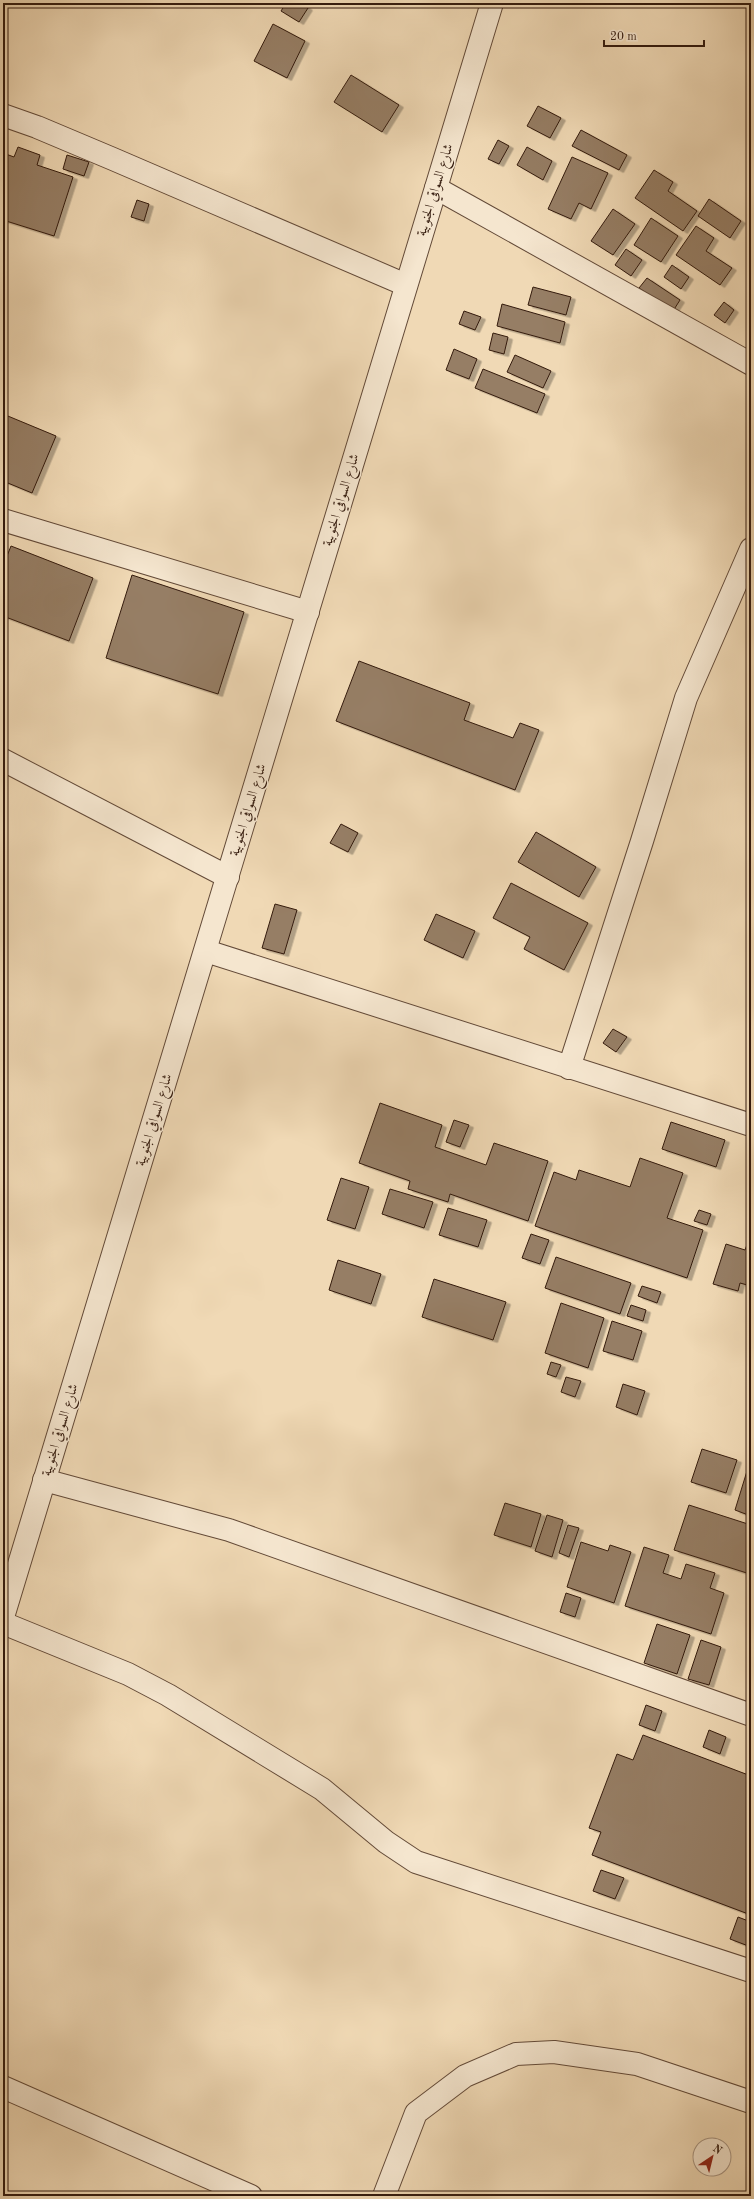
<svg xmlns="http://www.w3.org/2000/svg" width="754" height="2199" viewBox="0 0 754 2199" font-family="'Old Standard TT',Amiri,serif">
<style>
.building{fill:#967e65;stroke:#341b0e;filter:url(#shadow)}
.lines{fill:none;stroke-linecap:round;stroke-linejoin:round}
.minor-casing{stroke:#634a38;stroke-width:24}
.tertiary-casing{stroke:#634a38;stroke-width:24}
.minor{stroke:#f5e6cf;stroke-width:22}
.tertiary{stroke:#f5e6cf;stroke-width:22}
.labels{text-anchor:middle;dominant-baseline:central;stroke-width:3;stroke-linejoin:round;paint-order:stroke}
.street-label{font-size:14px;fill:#341b0e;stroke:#f5e6cf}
</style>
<defs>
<filter id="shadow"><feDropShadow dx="4.5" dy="2.5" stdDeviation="0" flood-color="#0004"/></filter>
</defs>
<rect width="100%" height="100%" fill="#f0d9b5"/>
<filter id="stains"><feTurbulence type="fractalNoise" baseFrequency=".005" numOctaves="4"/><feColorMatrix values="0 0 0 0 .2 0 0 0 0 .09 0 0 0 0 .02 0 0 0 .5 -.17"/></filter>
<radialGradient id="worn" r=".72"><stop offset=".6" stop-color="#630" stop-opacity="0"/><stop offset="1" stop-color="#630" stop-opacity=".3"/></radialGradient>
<path class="building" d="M 286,3 L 301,3 L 308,8 L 299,22 L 281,11 Z
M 273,24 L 305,41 L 287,78 L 254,61 Z
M 351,75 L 399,105 L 382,132 L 334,102 Z
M 538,106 L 561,118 L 550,138 L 527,126 Z
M 581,130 L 627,155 L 619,170 L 572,146 Z
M 498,140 L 509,146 L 499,164 L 488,159 Z
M 18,147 L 40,155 L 37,165 L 73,177 L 54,236 L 3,220 L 3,153 L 14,157 Z
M 527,147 L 552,161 L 543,180 L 517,165 Z
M 67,155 L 89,162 L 84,176 L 63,169 Z
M 572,157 L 608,173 L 591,209 L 579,203 L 571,219 L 548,209 Z
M 654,170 L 673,182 L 668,191 L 697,211 L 683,231 L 635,198 Z
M 709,199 L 741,221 L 730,238 L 698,216 Z
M 137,200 L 149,204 L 144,221 L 131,217 Z
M 613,209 L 635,224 L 613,255 L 591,241 Z
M 651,218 L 678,236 L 661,262 L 634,245 Z
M 696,226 L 714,238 L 706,251 L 732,268 L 720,285 L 676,255 Z
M 626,249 L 642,260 L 631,276 L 615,265 Z
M 672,265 L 689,277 L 681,289 L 664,277 Z
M 647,278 L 680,300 L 673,311 L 639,288 Z
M 533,287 L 571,297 L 566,315 L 528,305 Z
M 724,302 L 734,310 L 725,323 L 714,315 Z
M 502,304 L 565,322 L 560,343 L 497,326 Z
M 464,311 L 481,317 L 475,330 L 459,324 Z
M 493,333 L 508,337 L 504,354 L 489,350 Z
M 454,349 L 477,359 L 469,379 L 446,370 Z
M 515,355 L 551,371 L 543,388 L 507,372 Z
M 483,369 L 545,394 L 537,413 L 475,388 Z
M 3,414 L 56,436 L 32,493 L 3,481 Z
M 11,546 L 93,578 L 69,641 L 3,616 L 3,566 Z
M 132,575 L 244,612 L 218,694 L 106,658 Z
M 359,661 L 470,703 L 464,720 L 513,738 L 520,723 L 539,730 L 515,790 L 336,721 Z
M 341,824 L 358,833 L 348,852 L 330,843 Z
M 536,832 L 596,867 L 579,897 L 518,862 Z
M 511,883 L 588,923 L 564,970 L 524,949 L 530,937 L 493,918 Z
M 275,904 L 297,910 L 284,954 L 262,948 Z
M 436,914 L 475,931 L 463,958 L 424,940 Z
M 613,1029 L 627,1037 L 616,1052 L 603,1043 Z
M 380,1103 L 442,1125 L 435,1147 L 486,1165 L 494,1143 L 548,1161 L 528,1221 L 450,1194 L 448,1202 L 408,1189 L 410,1181 L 359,1163 Z
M 454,1120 L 469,1125 L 460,1147 L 446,1142 Z
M 671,1122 L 725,1140 L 716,1167 L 662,1149 Z
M 640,1158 L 683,1173 L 667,1218 L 703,1230 L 687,1278 L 535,1226 L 554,1172 L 576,1180 L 579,1170 L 630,1187 Z
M 341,1178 L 369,1187 L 355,1229 L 327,1220 Z
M 390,1189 L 433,1202 L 424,1228 L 382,1214 Z
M 448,1208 L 487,1220 L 478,1247 L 439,1235 Z
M 699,1210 L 711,1214 L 707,1225 L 694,1221 Z
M 531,1234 L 549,1240 L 540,1264 L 522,1258 Z
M 748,1242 L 751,1243 L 751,1286 L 740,1283 L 738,1291 L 713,1284 L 726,1244 L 745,1250 Z
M 556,1257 L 631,1283 L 620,1314 L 545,1288 Z
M 338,1260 L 381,1274 L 371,1304 L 329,1290 Z
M 434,1279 L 506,1302 L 493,1340 L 422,1317 Z
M 642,1286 L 661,1292 L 657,1303 L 638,1296 Z
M 561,1303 L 604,1318 L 588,1368 L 545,1353 Z
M 631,1305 L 646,1310 L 643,1321 L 627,1316 Z
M 612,1321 L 642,1331 L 633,1360 L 603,1351 Z
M 551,1362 L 561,1365 L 556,1377 L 547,1374 Z
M 566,1377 L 581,1381 L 575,1397 L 561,1392 Z
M 623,1384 L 645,1391 L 637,1415 L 616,1407 Z
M 702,1449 L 737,1460 L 726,1493 L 691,1482 Z
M 751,1458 L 751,1516 L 735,1510 Z
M 505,1503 L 541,1514 L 531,1547 L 494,1535 Z
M 689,1505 L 751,1525 L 750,1574 L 674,1550 Z
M 547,1515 L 563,1520 L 552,1557 L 535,1551 Z
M 568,1525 L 579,1528 L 569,1557 L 559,1553 Z
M 581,1542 L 608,1551 L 610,1545 L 631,1552 L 614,1603 L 567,1587 Z
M 644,1547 L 669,1555 L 663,1573 L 681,1579 L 686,1564 L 715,1573 L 710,1588 L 724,1593 L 711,1634 L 625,1606 Z
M 566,1593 L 581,1598 L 575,1617 L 560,1612 Z
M 657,1624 L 690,1635 L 677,1674 L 644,1663 Z
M 701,1640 L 721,1647 L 709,1685 L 688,1679 Z
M 646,1705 L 662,1711 L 655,1731 L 639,1725 Z
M 709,1730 L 726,1737 L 720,1754 L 703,1747 Z
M 643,1735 L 751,1776 L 751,1915 L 592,1855 L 601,1832 L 589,1828 L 617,1754 L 633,1760 Z
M 601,1870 L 624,1878 L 615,1899 L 593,1891 Z
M 738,1917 L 751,1922 L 751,1947 L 730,1939 Z"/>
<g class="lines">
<g class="minor-casing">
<path id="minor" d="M 3,115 L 37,127 L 113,159 L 406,285
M 436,188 L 751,364
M 3,520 L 308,612
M 3,760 L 228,877
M 206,951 L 751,1125
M 569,1068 L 642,841 L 686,698 L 751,549
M 44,1480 L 229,1530 L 751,1715
M 3,1623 L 128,1674 L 168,1695 L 322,1789 L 386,1842 L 416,1862 L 751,1971
M 3,2087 L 251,2196
M 384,2196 L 416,2113 L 465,2076 L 516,2054 L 554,2052 L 637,2064 L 751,2102"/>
</g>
<g class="tertiary-casing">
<path id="tertiary" d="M 3,1617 L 492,3"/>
</g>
<use href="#minor" class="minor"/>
<use href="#tertiary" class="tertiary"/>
</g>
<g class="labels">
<g class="street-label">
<text transform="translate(435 190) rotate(-73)">شارع السواقي الجنوبية</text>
<text transform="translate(341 500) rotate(-73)">شارع السواقي الجنوبية</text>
<text transform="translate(248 810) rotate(-73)">شارع السواقي الجنوبية</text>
<text transform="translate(154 1120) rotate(-73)">شارع السواقي الجنوبية</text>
<text transform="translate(60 1430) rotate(-73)">شارع السواقي الجنوبية</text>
</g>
</g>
<rect width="754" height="2199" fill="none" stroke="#f0d9b5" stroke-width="16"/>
<rect x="4" y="4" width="746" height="2191" fill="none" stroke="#341b0e" stroke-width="2"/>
<rect x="8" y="8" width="738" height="2183" fill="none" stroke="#341b0e"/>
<g transform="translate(712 2157) rotate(35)"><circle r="19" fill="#f5e6cf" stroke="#a89582"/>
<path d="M0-3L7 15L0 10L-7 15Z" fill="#8f2418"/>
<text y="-6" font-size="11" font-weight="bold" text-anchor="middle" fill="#341b0e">N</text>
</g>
<path d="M604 40v6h100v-6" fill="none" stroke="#341b0e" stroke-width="2"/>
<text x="610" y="40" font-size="12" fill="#341b0e" stroke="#f5e6cf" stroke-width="3" paint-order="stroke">20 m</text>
<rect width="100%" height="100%" filter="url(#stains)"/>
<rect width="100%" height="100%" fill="url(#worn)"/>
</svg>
